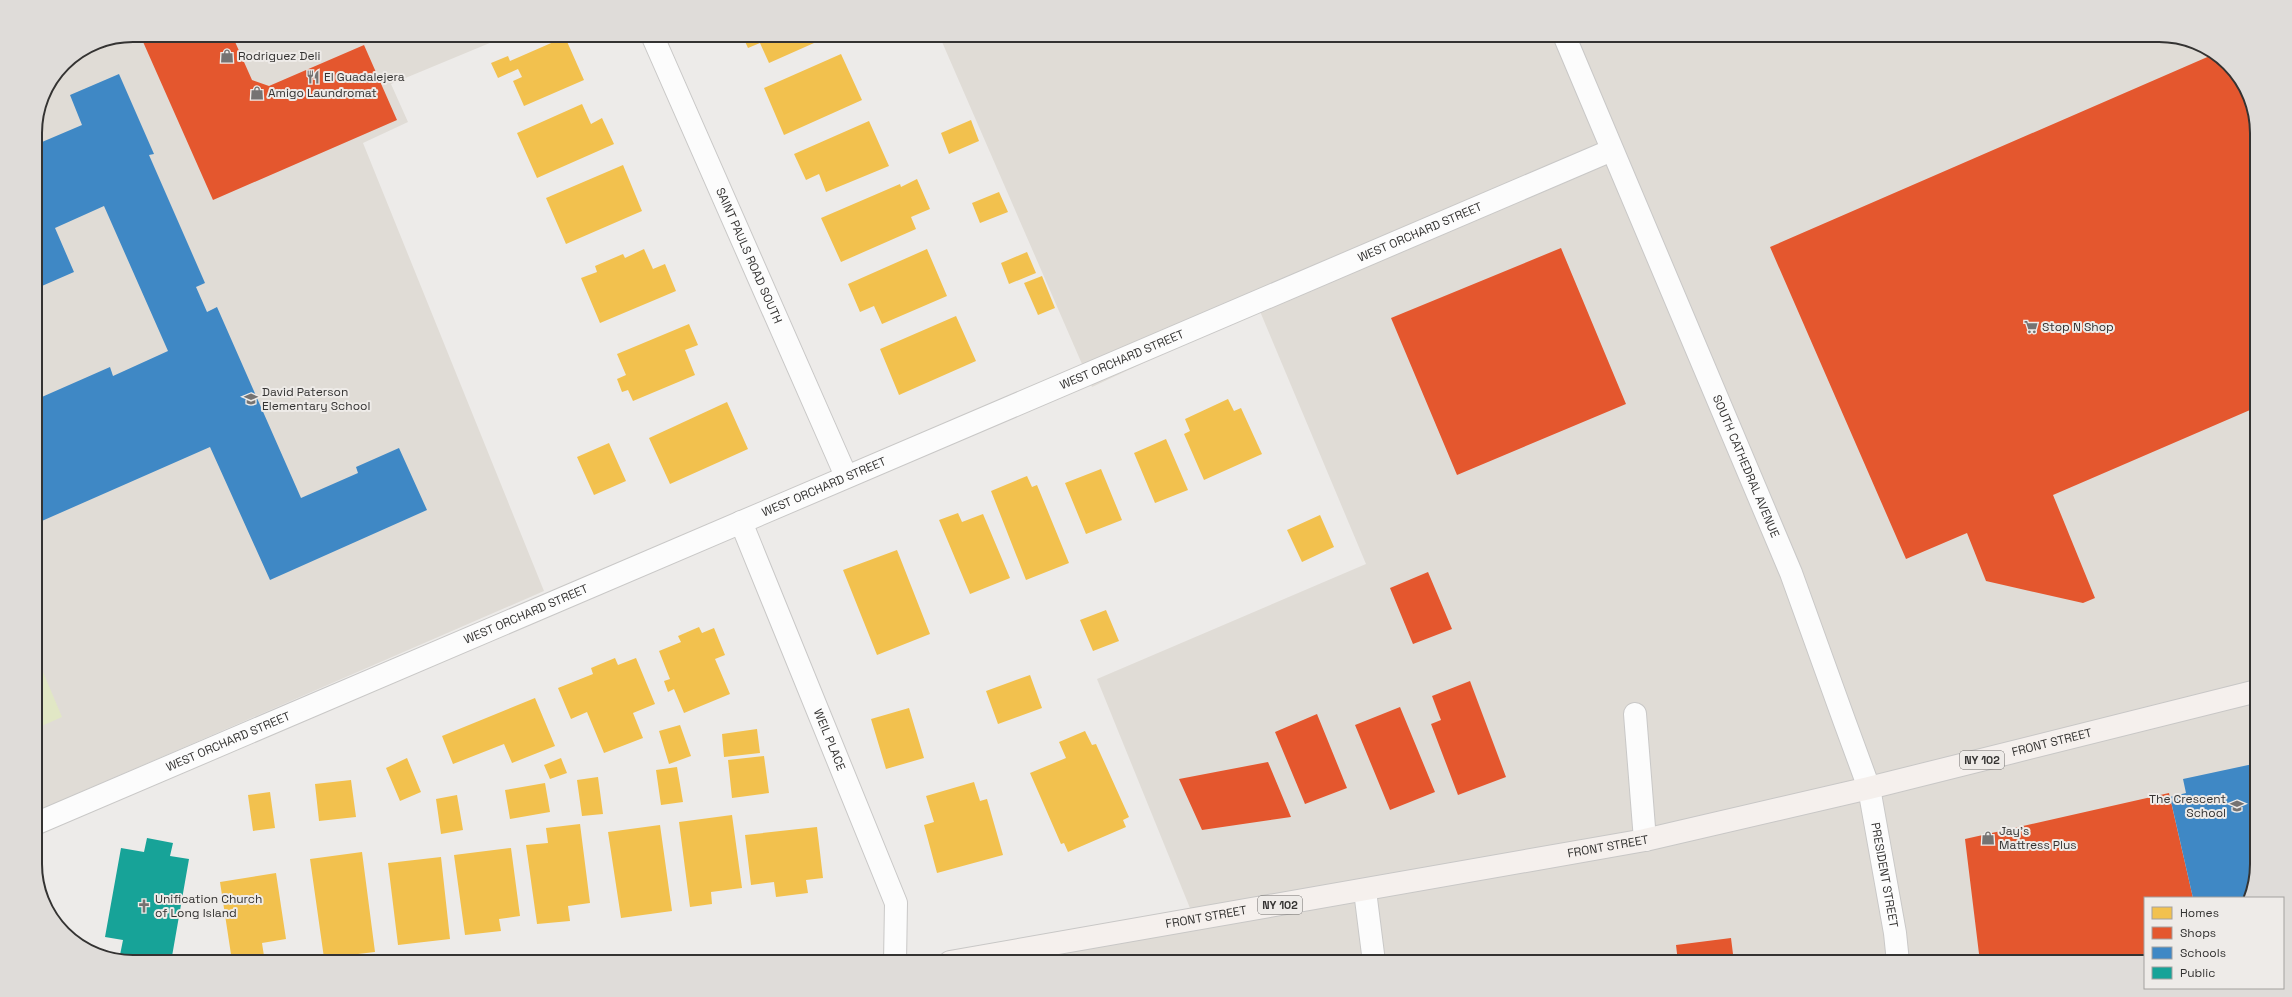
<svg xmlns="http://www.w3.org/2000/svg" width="2292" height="997" viewBox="0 0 2292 997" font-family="'Space Grotesk',sans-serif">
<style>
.built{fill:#e0dcd6}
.green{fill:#e1e7c5}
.homes{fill:#f2c14e}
.shops{fill:#e4572e}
.schools{fill:#3f88c5}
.public{fill:#17a398}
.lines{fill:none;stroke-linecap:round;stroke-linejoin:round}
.minor-casing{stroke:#c9c8c7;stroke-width:24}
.major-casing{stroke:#c8c7c6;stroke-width:24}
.minor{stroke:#fcfcfc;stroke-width:22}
.major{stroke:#f5f0ed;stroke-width:22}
.labels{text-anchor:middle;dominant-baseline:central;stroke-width:4;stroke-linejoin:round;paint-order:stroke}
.shield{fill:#eeebe8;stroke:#6c6a69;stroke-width:1}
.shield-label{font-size:11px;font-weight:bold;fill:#343332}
.poi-label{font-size:12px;fill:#343332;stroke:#eeebe8;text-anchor:start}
.street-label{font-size:12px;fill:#343332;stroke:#eeebe8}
.rim{fill:none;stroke:#343332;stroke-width:2}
</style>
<rect width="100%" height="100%" fill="#edebe9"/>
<path class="built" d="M 133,35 L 509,35 L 391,84 L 408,122 L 363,143 L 544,591 L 35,812 L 35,127 L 43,95 L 64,64 L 96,42 Z
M 939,35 L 2159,35 L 2196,42 L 2240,78 L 2257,127 L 2257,864 L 2250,898 L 2145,898 L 2145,962 L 987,962 L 1192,913 L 1097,679 L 1366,564 L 1259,309 L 1092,387 Z"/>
<path class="green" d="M 35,653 L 62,717 L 35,729 Z"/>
<path class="homes" d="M 742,35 L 832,35 L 769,63 L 760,43 L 748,48 Z
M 854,35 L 872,35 L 857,41 Z
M 565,37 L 584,80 L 524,106 L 513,81 L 522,77 L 518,69 L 498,78 L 491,63 L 508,56 L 510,61 Z
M 841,54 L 862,100 L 784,135 L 764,88 Z
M 582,104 L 591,124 L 602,118 L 614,144 L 537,178 L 517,133 Z
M 971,120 L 979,141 L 949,154 L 941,133 Z
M 869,121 L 889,166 L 826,192 L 819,174 L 806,180 L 794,154 Z
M 623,165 L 642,211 L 566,244 L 546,198 Z
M 917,179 L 930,209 L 911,217 L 916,229 L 841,262 L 821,218 L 900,184 L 901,187 Z
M 999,192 L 1008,212 L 980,223 L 972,203 Z
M 644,249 L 653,269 L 665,264 L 676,291 L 600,323 L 581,278 L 597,272 L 595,266 L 623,254 L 625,258 Z
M 927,249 L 947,296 L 882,324 L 874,306 L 860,312 L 848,284 Z
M 1027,252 L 1036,273 L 1009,284 L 1001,263 Z
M 1042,276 L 1055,308 L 1038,315 L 1024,283 Z
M 956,316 L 976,361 L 899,395 L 880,349 Z
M 689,324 L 698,345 L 685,350 L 695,375 L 633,401 L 628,390 L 622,392 L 617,379 L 626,375 L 617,354 Z
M 1228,399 L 1234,411 L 1241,408 L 1262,454 L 1204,480 L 1184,434 L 1190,431 L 1185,419 Z
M 727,402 L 748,449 L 670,484 L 649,438 Z
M 1166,439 L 1188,490 L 1155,503 L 1134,453 Z
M 609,443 L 626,481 L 594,495 L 577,457 Z
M 1101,469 L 1122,520 L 1086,534 L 1065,483 Z
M 1027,476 L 1032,487 L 1037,485 L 1069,563 L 1026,580 L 991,491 Z
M 958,513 L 962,522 L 983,514 L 1010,578 L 970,594 L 939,520 Z
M 1320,515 L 1334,547 L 1302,562 L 1287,530 Z
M 897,550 L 930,634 L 877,655 L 843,570 Z
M 1106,610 L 1119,641 L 1093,651 L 1080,620 Z
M 699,627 L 702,633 L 714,628 L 725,655 L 715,659 L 730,694 L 684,713 L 674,689 L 668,692 L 664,681 L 670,679 L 659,651 L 681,642 L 678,636 Z
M 615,658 L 618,665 L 636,658 L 655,704 L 633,713 L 643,738 L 604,753 L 587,712 L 571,719 L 558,688 L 593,674 L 591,668 Z
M 1030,675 L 1042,708 L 998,724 L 986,691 Z
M 535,698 L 555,746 L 512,763 L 504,744 L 453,764 L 442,736 Z
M 909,708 L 924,758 L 886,769 L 871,719 Z
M 680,725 L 691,756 L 669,764 L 659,731 Z
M 757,729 L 760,753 L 724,757 L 722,734 Z
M 1085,731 L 1092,745 L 1096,744 L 1129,817 L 1123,820 L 1126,827 L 1068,852 L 1064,843 L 1061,844 L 1030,773 L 1066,758 L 1059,742 Z
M 764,756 L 769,793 L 732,798 L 728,760 Z
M 407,758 L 421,792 L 400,801 L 386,768 Z
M 561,758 L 567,773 L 550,779 L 544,765 Z
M 677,767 L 683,802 L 661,805 L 656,770 Z
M 598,777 L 603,814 L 582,816 L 577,780 Z
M 351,780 L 356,817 L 319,821 L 315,784 Z
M 974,782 L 980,801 L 987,799 L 1003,855 L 937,873 L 924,825 L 934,822 L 926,796 Z
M 545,783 L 550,812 L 510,819 L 505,790 Z
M 270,792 L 275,828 L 253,831 L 248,795 Z
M 457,795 L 463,830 L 441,834 L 436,799 Z
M 732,815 L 742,888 L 711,892 L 712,904 L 690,907 L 679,822 Z
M 580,824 L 590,903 L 568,906 L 570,921 L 537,924 L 526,845 L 548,843 L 546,828 Z
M 660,825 L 672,911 L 621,918 L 608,832 Z
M 817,827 L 823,878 L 806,880 L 808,893 L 776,897 L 774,882 L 751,885 L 745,835 Z
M 511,848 L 520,916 L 499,919 L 501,931 L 465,935 L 454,855 Z
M 362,852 L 375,952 L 324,958 L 310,859 Z
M 441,857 L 450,939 L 398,945 L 388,863 Z
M 276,873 L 286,939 L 262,943 L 264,956 L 232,961 L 220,882 Z"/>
<path class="shops" d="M 140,35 L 232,35 L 252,80 L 269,86 L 364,45 L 397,120 L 213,200 Z
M 2212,55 L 2240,78 L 2257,127 L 2257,407 L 2053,495 L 2095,598 L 2083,603 L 1986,581 L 1967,533 L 1906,559 L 1770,247 Z
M 1561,248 L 1626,404 L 1457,475 L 1391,318 Z
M 1428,572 L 1452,629 L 1413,644 L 1390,588 Z
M 1470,681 L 1506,777 L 1458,795 L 1431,724 L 1441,720 L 1432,696 Z
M 1400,707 L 1435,792 L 1390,810 L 1355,725 Z
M 1317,714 L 1347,788 L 1305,804 L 1275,732 Z
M 1268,762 L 1291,817 L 1202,830 L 1179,779 Z
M 2169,793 L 2193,898 L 2145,898 L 2145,962 L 1980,962 L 1965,839 Z
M 1731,938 L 1734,962 L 1678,962 L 1676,945 Z"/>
<path class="schools" d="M 119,74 L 154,154 L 149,155 L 205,283 L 196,287 L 207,312 L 217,307 L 301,498 L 358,473 L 356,467 L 399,448 L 427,510 L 270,580 L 210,447 L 35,524 L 35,400 L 110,367 L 113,376 L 168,351 L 104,206 L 55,228 L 74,272 L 35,289 L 35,145 L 82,125 L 70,95 Z
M 2253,764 L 2257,773 L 2257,864 L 2250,898 L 2193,898 L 2170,797 L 2186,793 L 2183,779 Z"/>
<path class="public" d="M 147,838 L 173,843 L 170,856 L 189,859 L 171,962 L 120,955 L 123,940 L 105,937 L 121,848 L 144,852 Z"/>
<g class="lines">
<g class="minor-casing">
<g id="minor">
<path id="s1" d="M 652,35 L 846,476"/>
<path id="s2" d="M 1564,35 L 1791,573 L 1844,720 L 1869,788 L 1895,933 L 1898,962"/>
<path id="s3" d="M 741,522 L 896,903 L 895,962"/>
<path d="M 1635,714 L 1645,840"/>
<path id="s4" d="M 35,824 L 1612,150"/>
<path d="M 1365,891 L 1374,962"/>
</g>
</g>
<g class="major-casing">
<g id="major">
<path id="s5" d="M 950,962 L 1645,840 L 1869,788 L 2257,691"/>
</g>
</g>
<use href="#minor" class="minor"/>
<use href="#major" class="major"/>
</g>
<defs>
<g id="shop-bare" transform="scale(1.08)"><path d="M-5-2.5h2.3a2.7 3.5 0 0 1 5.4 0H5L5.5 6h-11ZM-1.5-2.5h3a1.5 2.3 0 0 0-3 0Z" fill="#757372" stroke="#eeebe8" stroke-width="2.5" paint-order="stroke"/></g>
<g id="restaurant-bare" transform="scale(1.08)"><path d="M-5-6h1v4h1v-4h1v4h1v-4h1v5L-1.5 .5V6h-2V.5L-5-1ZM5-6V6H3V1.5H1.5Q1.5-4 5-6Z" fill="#757372" stroke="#eeebe8" stroke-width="2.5" paint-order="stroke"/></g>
<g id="supermarket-bare" transform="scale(1.08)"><path d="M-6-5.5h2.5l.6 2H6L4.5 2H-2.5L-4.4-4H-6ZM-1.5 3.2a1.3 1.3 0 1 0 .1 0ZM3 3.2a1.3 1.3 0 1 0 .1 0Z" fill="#757372" stroke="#eeebe8" stroke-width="2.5" paint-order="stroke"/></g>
<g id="school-bare" transform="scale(1.08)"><path d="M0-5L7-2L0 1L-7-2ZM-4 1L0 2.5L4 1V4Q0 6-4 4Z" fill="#757372" stroke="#eeebe8" stroke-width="2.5" paint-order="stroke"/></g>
<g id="church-bare" transform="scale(1.08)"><path d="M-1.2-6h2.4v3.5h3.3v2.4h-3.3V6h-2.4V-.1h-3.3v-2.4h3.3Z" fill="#757372" stroke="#eeebe8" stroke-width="2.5" paint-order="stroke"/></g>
</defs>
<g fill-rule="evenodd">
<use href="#shop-bare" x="227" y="56"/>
<use href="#restaurant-bare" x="313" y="77"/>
<use href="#shop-bare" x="257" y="93"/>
<use href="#supermarket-bare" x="2031" y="327"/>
<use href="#school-bare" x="251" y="399"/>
<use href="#school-bare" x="2237" y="806"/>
<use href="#shop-bare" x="1988" y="838"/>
<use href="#church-bare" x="144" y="906"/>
</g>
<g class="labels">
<g class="shield">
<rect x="1960" y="751" width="44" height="18" rx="3"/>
<rect x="1258" y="896" width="44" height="18" rx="3"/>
</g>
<g class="shield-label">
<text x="1982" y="760">NY 102</text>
<text x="1280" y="905">NY 102</text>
</g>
<g class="poi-label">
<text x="238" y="56">Rodriguez Deli</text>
<text x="324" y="77">El Guadalejera</text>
<text x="268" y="93">Amigo Laundromat</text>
<text x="2042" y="327">Stop N Shop</text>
<text x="262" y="392">David Paterson<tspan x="262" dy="14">Elementary School</tspan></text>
<text x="2226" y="799" text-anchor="end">The Crescent<tspan x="2226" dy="14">School</tspan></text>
<text x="1999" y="831">Jay's<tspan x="1999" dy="14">Mattress Plus</tspan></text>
<text x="155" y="899">Unification Church<tspan x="155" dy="14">of Long Island</tspan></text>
</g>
<g class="street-label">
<text stroke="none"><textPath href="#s4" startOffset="1506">WEST ORCHARD STREET</textPath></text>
<text stroke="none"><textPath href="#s1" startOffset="241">SAINT PAULS ROAD SOUTH</textPath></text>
<text stroke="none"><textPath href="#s4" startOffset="1182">WEST ORCHARD STREET</textPath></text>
<text stroke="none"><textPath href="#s2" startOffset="468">SOUTH CATHEDRAL AVENUE</textPath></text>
<text stroke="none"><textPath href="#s4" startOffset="858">WEST ORCHARD STREET</textPath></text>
<text stroke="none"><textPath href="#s4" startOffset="534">WEST ORCHARD STREET</textPath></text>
<text stroke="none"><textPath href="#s3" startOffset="235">WEIL PLACE</textPath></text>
<text stroke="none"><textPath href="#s4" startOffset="210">WEST ORCHARD STREET</textPath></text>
<text stroke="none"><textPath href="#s5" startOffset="1124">FRONT STREET</textPath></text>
<text stroke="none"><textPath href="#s5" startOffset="668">FRONT STREET</textPath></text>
<text stroke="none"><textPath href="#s2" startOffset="901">PRESIDENT STREET</textPath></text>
<text stroke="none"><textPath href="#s5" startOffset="260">FRONT STREET</textPath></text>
</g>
</g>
<path d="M0 0H2292V997H0ZM133 42H2159A91 91 0 0 1 2250 133V864A91 91 0 0 1 2159 955H133A91 91 0 0 1 42 864V133A91 91 0 0 1 133 42Z" fill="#dfdcd9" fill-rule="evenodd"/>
<path class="rim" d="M133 42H2159A91 91 0 0 1 2250 133V864A91 91 0 0 1 2159 955H133A91 91 0 0 1 42 864V133A91 91 0 0 1 133 42Z"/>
<rect x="2144" y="897" width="140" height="92" fill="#eeebe8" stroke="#a4a19f"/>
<rect x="2152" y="907" width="20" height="12" fill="#f2c14e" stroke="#a4a19f"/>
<text x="2180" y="917" font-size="12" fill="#343332">Homes</text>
<rect x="2152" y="927" width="20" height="12" fill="#e4572e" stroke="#a4a19f"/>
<text x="2180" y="937" font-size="12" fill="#343332">Shops</text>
<rect x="2152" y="947" width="20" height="12" fill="#3f88c5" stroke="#a4a19f"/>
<text x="2180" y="957" font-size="12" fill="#343332">Schools</text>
<rect x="2152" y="967" width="20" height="12" fill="#17a398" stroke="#a4a19f"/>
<text x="2180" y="977" font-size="12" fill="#343332">Public</text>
</svg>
